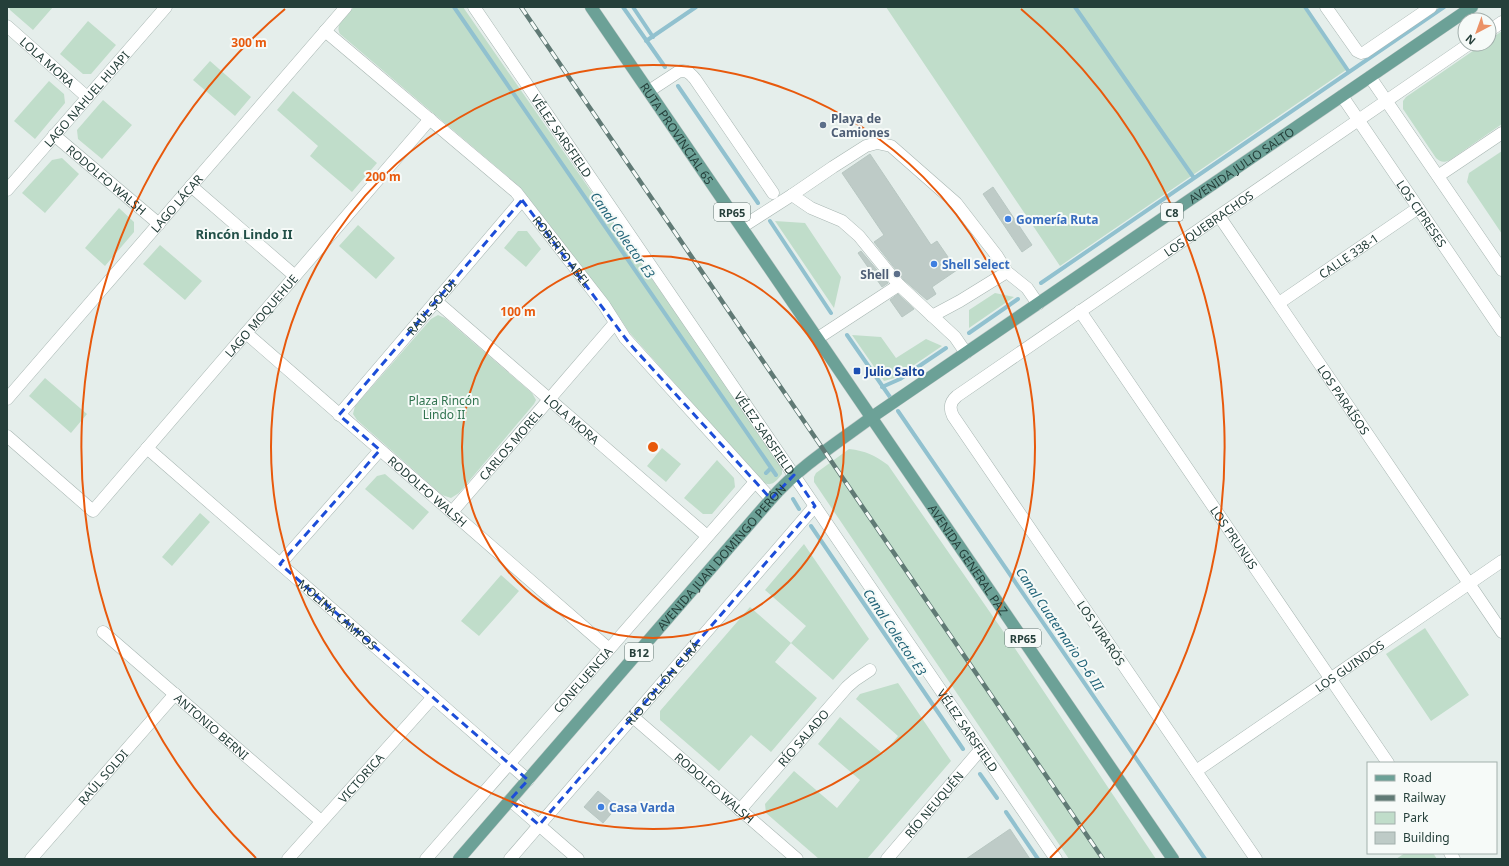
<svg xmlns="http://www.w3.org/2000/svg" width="1509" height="866" viewBox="0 0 1509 866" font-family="'Noto Sans',sans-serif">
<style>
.green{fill:#c0ddca}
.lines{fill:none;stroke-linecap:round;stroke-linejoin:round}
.stream{stroke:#91c1cf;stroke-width:4}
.building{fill:#becbc7;stroke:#b8c7c2}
.minor-casing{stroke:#a8b6b2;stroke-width:13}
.major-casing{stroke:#c2c9c8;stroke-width:13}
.minor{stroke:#fff;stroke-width:12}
.major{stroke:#6ca197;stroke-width:12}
.rail-casing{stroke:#607a75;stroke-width:4.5}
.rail{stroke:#f6faf8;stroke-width:3;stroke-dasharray:9;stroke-linecap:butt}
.marked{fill:none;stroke:#1d4ed8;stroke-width:3;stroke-dasharray:8 5;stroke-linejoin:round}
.ring{fill:none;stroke:#e8590c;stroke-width:2}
.service-dot{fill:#5c6f8a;stroke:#f6faf8;stroke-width:1.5}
.shop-dot{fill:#3f7fe0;stroke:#f6faf8;stroke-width:1.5}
.transit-dot{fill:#1a4fb4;stroke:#f6faf8;stroke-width:1.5}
.labels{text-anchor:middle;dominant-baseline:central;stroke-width:4;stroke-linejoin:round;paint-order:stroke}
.shield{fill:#f6faf8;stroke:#647773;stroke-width:1}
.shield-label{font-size:11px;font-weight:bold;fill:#253f3a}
.street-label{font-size:12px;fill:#253f3a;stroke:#f6faf8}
.service-label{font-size:12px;font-weight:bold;fill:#4e5e75;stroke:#f6faf8;text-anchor:start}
.shop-label{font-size:12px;font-weight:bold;fill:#366cbe;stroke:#f6faf8;text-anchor:start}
.transit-label{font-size:12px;font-weight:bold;fill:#164399;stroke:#f6faf8;text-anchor:start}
.park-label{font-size:12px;fill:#317450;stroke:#f6faf8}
.neighbourhood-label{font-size:13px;font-weight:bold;fill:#225048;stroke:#f6faf8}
.water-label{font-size:13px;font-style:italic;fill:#226478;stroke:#f6faf8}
.centre{fill:#e8590c;stroke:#f6faf8;stroke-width:2}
.ring-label{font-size:12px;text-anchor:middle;font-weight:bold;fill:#e8590c;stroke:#f6faf8;stroke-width:4;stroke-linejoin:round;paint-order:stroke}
</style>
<rect width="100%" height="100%" fill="#e5eeeb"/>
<path class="green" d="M 9,7 L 53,7 L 33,30 L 10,10 Z
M 354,7 L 463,7 L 782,466 L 782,474 C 777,480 772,488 763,482 L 629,332 L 618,315 L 520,187 L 340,34 C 334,24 347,15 354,7 Z
M 886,7 L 1303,7 L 1346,70 L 1060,266 Z
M 88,21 L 116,45 L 91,74 L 83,74 L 60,54 Z
M 1502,31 L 1502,124 L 1450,160 C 1444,163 1440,162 1436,158 L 1403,109 L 1403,101 L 1406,97 L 1483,44 L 1489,44 L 1489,40 Z
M 210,61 L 251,97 L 235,116 L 193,80 Z
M 49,81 L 64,94 L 65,103 L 35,139 L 14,121 Z
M 293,91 L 377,163 L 352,192 L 310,156 L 318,146 L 277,110 Z
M 103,100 L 132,125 L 102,159 L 78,139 L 77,130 Z
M 1502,151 L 1502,234 L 1467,182 L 1469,173 Z
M 62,158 L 79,174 L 45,213 L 22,193 L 52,160 Z
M 119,208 L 134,222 L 134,232 L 105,266 L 85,248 Z
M 775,221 L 805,223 L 841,277 L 834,308 Z
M 358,225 L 395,258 L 376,279 L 339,246 Z
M 518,231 L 527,231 L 541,249 L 526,267 L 504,248 Z
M 160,245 L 202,281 L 185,300 L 143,264 Z
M 995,293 L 1014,297 L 969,328 L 969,310 Z
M 438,315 L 445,318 L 532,393 L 536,400 L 534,404 L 459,493 L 451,498 L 442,495 L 357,420 L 353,414 L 355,406 L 431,319 Z
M 852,335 L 881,337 L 896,358 L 926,339 L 942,346 L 895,378 L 884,381 Z
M 45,378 L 87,414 L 71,433 L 29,396 Z
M 662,448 L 681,464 L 666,482 L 647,466 Z
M 849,449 C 866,451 874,455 888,465 L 1012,644 L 1156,859 L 1069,859 L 814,482 L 814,477 L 816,473 Z
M 717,460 L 734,478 L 735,487 L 712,514 L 703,514 L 684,498 Z
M 385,474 L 429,512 L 413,530 L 365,489 L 377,476 Z
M 200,513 L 210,522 L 172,566 L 162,557 Z
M 804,544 L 869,639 L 833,680 L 791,643 L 775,662 L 817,698 L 771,752 L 751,735 L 719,771 L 660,720 L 660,711 L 750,607 L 791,643 L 806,626 L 765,590 Z
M 501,575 L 519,591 L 479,636 L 461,621 Z
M 1425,628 L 1469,695 L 1431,721 L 1386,654 Z
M 898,683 L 951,761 L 867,859 L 819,859 L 766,813 L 765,804 L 794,771 L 837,808 L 860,780 L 818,744 L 840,717 L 883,754 L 898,736 L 856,699 L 860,694 Z
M 1405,853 L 1433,853 L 1437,859 L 1396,859 Z"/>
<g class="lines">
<path class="stream" d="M 454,7 L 776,475
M 623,7 L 665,67
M 633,7 L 653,37
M 1075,7 L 1194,178
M 1305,7 L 1349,72
M 646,41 L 696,7
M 678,86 L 758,203
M 770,221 L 831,313
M 1041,283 L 1444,7
M 969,333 L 1018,299
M 847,335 L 890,397
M 882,387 L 900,379 L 946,348
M 898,411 L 1205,859
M 766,473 L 771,468
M 793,499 L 799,509
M 811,526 L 963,749
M 980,774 L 997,798
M 1006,812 L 1038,859"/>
</g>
<path class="building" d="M 870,154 L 931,245 L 937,241 L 957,270 L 932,287 L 936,294 L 927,300 L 904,280 L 874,242 L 884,235 L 842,173 Z
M 993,187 L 1032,245 L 1022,252 L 983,194 Z
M 861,251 L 888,283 L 882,287 L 858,253 Z
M 898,294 L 914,309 L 902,317 L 890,300 Z
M 598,791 L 617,807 L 603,823 L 584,807 Z
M 1010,829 L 1030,859 L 966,859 Z"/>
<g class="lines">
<g class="minor-casing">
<g id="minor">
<path id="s1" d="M 474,7 L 1056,859"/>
<path d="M 1326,7 L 1357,51 L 1361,53 L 1365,52 L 1431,7"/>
<path id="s2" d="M 7,26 L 87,97"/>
<path id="s3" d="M 325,31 L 516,192 L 604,305 L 625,338 L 771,499"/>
<path d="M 1489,31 L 1502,22"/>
<path d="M 1370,77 L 1502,270"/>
<path d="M 649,91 L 678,72 C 686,69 690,73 695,79 L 773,193"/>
<path id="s4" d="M 1342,96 L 1502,331"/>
<path id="s5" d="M 54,135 L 159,224"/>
<path d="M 1438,176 L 1502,133"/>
<path d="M 191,186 L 295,276"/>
<path id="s6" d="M 7,190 L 166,7"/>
<path id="s7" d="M 1219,216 L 1502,632"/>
<path d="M 742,227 L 792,195"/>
<path id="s8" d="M 436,301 L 707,536"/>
<path id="s9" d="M 1279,303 L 1418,208"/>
<path id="s10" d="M 1080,311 L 1388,763"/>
<path d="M 932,316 L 960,301 L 1007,272"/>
<path id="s11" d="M 246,333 L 609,649"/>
<path d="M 818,338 L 899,285"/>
<path d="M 966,353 L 955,337 L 899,285 L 859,236 L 842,221 L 811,208 L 792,195 L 833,167 L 866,146 L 877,143 L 891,146 L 956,203 L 997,256 L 1007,272 L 1027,288 L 1038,304"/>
<path id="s12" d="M 7,399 L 346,7"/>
<path id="s13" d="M 339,415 L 522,200"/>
<path id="s14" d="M 7,436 L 93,511 L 430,119"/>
<path id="s15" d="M 147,448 L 528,780"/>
<path id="s16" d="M 452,512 L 615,323"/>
<path d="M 280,564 L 380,450"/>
<path id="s17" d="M 103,632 L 321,821"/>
<path id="s18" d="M 633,717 L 797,859"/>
<path id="s19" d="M 1196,771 L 1502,561"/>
<path d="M 510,800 L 578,859"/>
<path id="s20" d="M 740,810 L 847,687 L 855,680 L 870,670"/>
<path d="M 1450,853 L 1454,859"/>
<path id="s21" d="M 31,859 L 175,694"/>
<path id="s22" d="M 288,859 L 433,697"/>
<path id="s23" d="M 426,859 L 755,482"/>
<path id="s24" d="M 510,859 L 815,506"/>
<path id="s25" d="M 887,859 L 981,749"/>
<path id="s26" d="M 1256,859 L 953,416 C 949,408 950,402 957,396 L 1469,44"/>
</g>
</g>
<g class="major-casing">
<g id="major">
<path id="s27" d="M 591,7 L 1173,859"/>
<path id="s28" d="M 459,859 L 771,499 C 800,466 837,443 872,417 L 1472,7"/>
</g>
</g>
<use href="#minor" class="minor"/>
<use href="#major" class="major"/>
<g class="rail-casing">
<path id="rail" d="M 521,7 L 1103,859"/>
</g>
<use href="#rail" class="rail"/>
</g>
<path class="marked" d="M 522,200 L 629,343 L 771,499 L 794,475 L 815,506 L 539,825 L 510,800 L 528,780 L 280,564 L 380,450 L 339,415 Z"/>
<g class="ring">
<circle cx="653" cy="447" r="191"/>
<circle cx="653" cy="447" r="382"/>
<path d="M256 858A572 572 0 0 1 285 9M1021 9A572 572 0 0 1 1050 858"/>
</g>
<g class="service-dot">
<circle cx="823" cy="125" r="4"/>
<circle cx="897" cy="274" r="4"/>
</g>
<g class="shop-dot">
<circle cx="1008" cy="219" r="4"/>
<circle cx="934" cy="264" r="4"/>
<circle cx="601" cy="807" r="4"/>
</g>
<rect class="transit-dot" x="853" y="367" width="8" height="8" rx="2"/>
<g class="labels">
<g class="shield">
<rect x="714" y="203" width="36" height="18" rx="3"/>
<rect x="1161" y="203" width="22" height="18" rx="3"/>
<rect x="1005" y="629" width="36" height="18" rx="3"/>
<rect x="625" y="643" width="28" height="18" rx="3"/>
</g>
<g class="shield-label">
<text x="732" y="212">RP65</text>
<text x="1172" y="212">C8</text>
<text x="1023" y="638">RP65</text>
<text x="639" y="652">B12</text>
</g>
<g class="street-label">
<text stroke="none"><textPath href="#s2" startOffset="54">LOLA MORA</textPath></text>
<text stroke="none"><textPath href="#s6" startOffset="121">LAGO NAHUEL HUAPI</textPath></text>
<text stroke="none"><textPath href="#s27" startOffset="153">RUTA PROVINCIAL 65</textPath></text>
<text stroke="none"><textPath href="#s1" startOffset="156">VÉLEZ SARSFIELD</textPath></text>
<text stroke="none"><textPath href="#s28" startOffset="1054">AVENIDA JULIO SALTO</textPath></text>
<text stroke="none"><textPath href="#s5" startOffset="69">RODOLFO WALSH</textPath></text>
<text stroke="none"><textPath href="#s12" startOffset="259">LAGO LÁCAR</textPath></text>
<text stroke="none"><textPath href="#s4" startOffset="142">LOS CIPRESES</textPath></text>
<text stroke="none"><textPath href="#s26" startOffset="864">LOS QUEBRACHOS</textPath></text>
<text stroke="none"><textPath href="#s3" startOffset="325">ROBERTO ABEL</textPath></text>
<text stroke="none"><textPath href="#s9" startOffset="84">CALLE 338-1</textPath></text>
<text stroke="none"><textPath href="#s13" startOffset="142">RAÚL SOLDI</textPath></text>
<text stroke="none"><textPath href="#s14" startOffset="372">LAGO MOQUEHUE</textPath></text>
<text stroke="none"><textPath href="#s7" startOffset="222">LOS PARAÍSOS</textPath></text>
<text stroke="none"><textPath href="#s8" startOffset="180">LOLA MORA</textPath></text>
<text stroke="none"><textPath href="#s1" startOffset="516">VÉLEZ SARSFIELD</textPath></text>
<text stroke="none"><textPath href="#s16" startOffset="89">CARLOS MOREL</textPath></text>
<text stroke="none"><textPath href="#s11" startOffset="241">RODOLFO WALSH</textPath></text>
<text stroke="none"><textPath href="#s10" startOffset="274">LOS PRUNUS</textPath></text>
<text stroke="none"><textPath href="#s28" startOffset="400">AVENIDA JUAN DOMINGO PERÓN</textPath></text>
<text stroke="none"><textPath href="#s27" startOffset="669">AVENIDA GENERAL PAZ</textPath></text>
<text stroke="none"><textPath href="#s15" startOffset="253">MOLINA CAMPOS</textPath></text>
<text transform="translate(1101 633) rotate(56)">LOS VIRARÓS</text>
<text stroke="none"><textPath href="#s19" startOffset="186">LOS GUINDOS</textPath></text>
<text stroke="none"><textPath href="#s23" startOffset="238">CONFLUENCIA</textPath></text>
<text stroke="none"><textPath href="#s24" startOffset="233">RÍO COLLÓN CURÁ</textPath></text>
<text stroke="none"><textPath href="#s17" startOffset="144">ANTONIO BERNI</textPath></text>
<text stroke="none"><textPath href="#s1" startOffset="876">VÉLEZ SARSFIELD</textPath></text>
<text stroke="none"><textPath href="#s20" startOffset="96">RÍO SALADO</textPath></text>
<text stroke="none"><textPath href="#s21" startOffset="109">RAÚL SOLDI</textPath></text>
<text stroke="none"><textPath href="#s22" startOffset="109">VICTORICA</textPath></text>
<text stroke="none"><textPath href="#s18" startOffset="108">RODOLFO WALSH</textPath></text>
<text stroke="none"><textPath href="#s25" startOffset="72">RÍO NEUQUÉN</textPath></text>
</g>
<g class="service-label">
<text x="831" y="118">Playa de<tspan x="831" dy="14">Camiones</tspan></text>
<text x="889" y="274" text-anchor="end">Shell</text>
</g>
<g class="shop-label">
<text x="1016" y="219">Gomería Ruta</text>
<text x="942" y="264">Shell Select</text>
<text x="609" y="807">Casa Varda</text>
</g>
<g class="transit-label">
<text x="865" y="371">Julio Salto</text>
</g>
<g class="park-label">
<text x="444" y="400">Plaza Rincón<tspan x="444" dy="14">Lindo II</tspan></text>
</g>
<g class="neighbourhood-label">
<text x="244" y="234">Rincón Lindo II</text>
</g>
<g class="water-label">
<text transform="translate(623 235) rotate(55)">Canal Colector E3</text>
<text transform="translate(1060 629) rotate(56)">Canal Cuaternario D-6 III</text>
<text transform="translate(895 632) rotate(56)">Canal Colector E3</text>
</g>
</g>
<circle cx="653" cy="447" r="6" class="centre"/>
<g class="ring-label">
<text x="249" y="47">300 m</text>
<text x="383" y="181">200 m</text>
<text x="518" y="316">100 m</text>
</g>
<rect width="1509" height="866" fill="none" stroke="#253f3a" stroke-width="16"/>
<rect x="1367" y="762" width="130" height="92" fill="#f6faf8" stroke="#a2afac"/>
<rect x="1375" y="775" width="20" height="6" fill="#6ca197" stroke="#a2afac"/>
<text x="1403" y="782" font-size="12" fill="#253f3a">Road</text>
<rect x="1375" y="795" width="20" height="6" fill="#607a75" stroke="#a2afac"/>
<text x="1403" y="802" font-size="12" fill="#253f3a">Railway</text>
<rect x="1375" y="812" width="20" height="12" fill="#c0ddca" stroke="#a2afac"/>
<text x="1403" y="822" font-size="12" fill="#253f3a">Park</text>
<rect x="1375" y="832" width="20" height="12" fill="#becbc7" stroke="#a2afac"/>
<text x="1403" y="842" font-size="12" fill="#253f3a">Building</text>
<g transform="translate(1477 32) rotate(221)"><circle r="19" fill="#f6faf8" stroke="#a2afac"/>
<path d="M0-3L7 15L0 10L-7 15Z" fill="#eb9166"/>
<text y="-6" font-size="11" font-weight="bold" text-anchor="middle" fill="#253f3a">N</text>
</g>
</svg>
